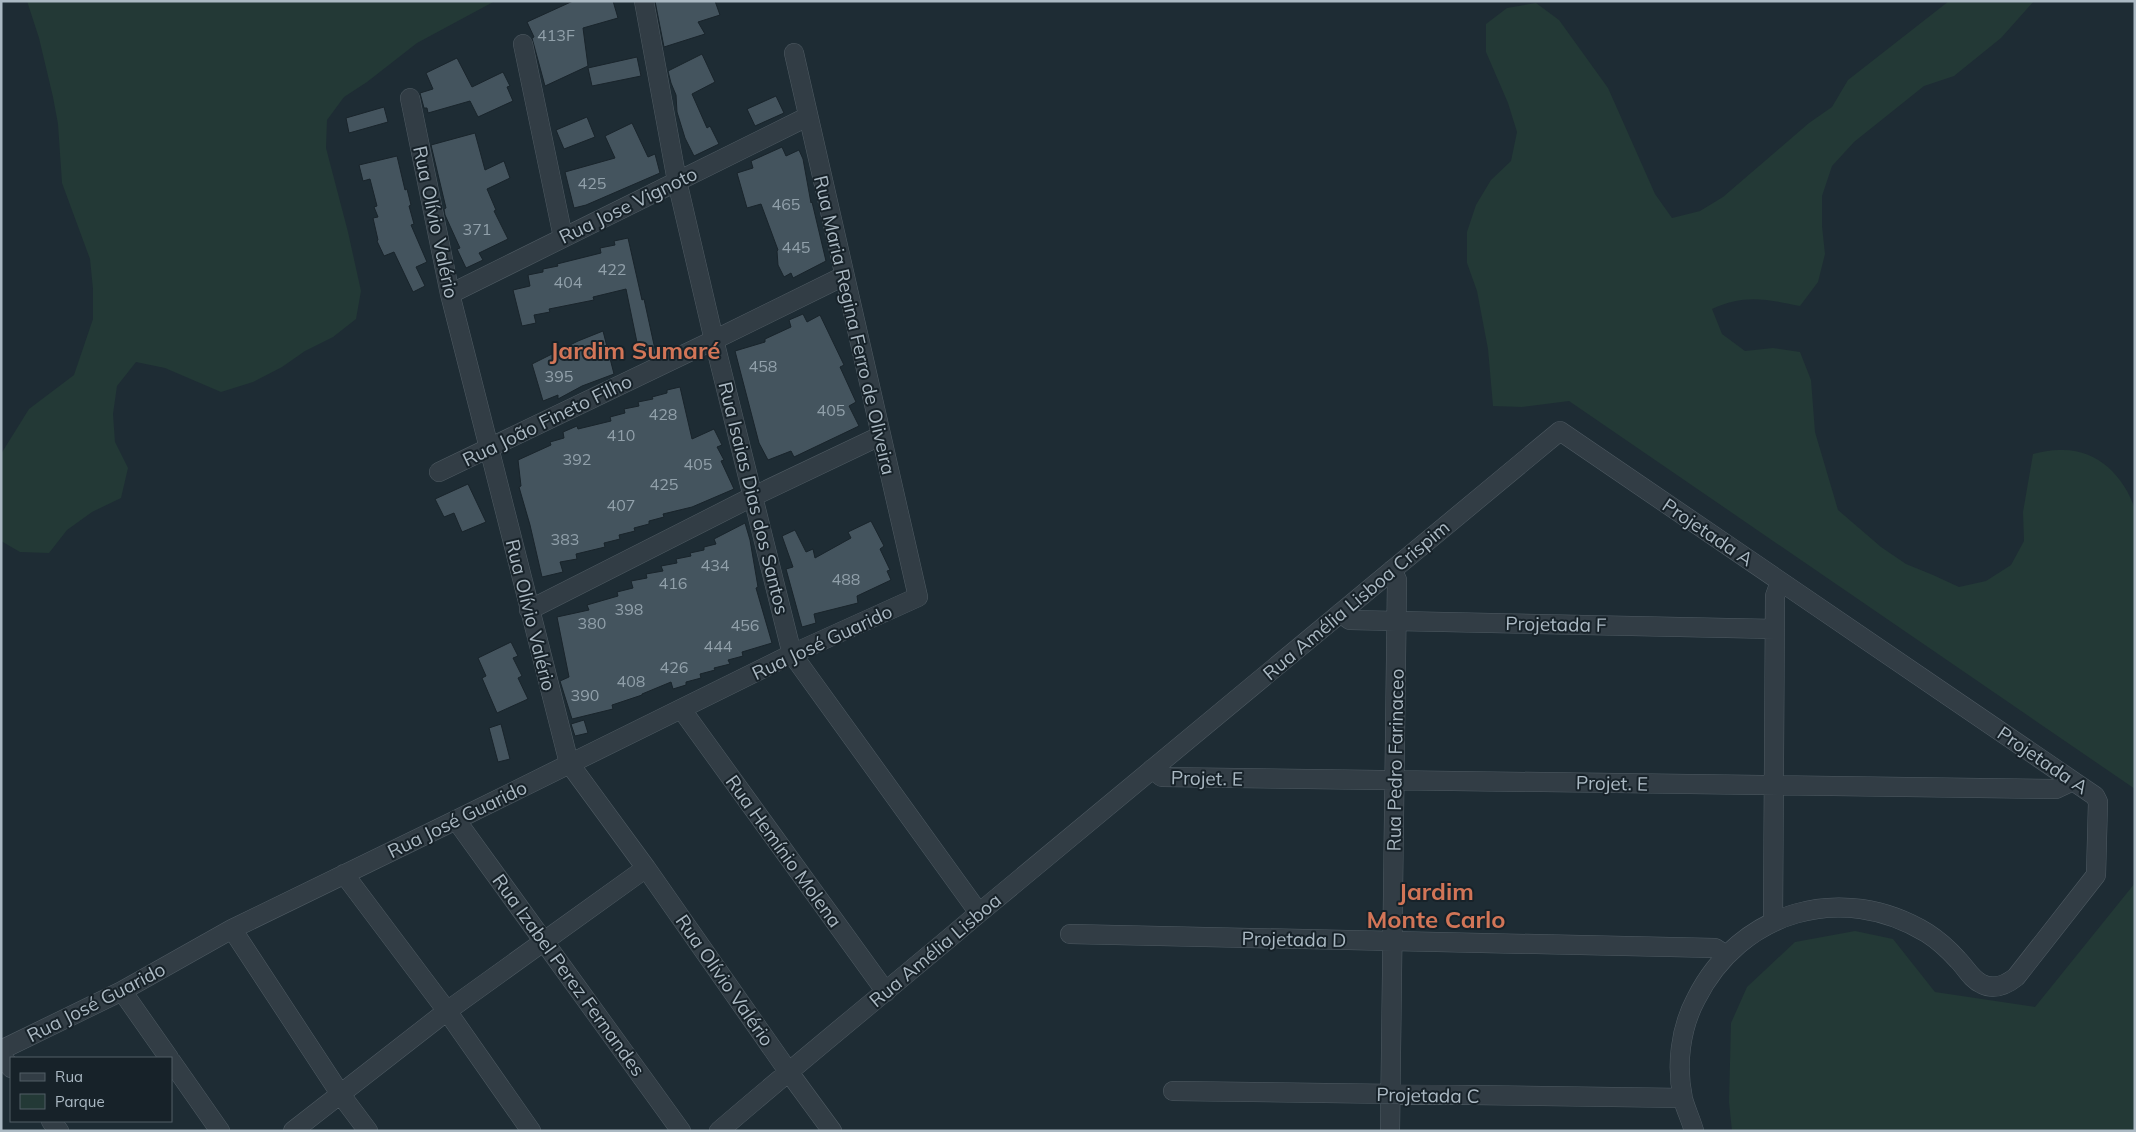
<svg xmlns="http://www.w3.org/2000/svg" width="2136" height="1132" viewBox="0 0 2136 1132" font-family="Mulish,sans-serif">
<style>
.green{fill:#233936}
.building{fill:#44545e;stroke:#19242b}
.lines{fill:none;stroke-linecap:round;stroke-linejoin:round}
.minor-casing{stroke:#4f5b63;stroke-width:20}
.minor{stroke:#323d45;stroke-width:19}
.labels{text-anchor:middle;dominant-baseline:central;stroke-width:4;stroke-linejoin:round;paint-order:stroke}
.number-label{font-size:16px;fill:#91a0aa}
.street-label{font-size:19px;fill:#abb9c3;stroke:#172229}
.district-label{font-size:24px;font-weight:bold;fill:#d27557;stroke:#172229}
</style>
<rect width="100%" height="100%" fill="#1e2c34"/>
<path class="green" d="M 27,1 L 495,1 L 417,43 L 367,82 L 344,97 L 327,120 L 326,148 L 348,232 L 361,291 L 356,319 L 333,337 L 305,351 L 282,367 L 253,382 L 221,392 L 165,368 L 136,362 L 117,386 L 113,414 L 115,442 L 128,468 L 121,498 L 92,512 L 67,530 L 49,553 L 20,552 L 1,541 L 1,454 L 29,409 L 74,375 L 93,319 L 93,289 L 90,259 L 62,183 L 58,124 L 53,97 L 39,38 Z
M 1949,1 L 2034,1 L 2001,38 L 1954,76 L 1924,86 L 1854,142 L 1832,166 L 1822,196 L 1822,226 L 1825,254 L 1818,282 L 1800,306 C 1766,299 1744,294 1712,309 L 1722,334 L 1745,351 L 1773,348 L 1800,352 L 1811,380 L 1815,432 L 1838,510 L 1881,547 L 1906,564 L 1933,575 L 1959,587 L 1986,581 L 2011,565 L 2024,541 L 2023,512 L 2033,454 C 2041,452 2051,450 2059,450 C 2097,448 2124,476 2135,509 L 2135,789 L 1569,401 L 1522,407 L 1493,406 L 1488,349 L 1477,291 L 1467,263 L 1467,232 L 1476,205 L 1491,180 L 1511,161 L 1517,132 L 1508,103 L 1486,52 L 1486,24 L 1507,8 L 1536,3 L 1559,20 L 1608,88 L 1655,194 L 1672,218 L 1700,211 L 1723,197 L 1809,123 L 1832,107 L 1848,80 Z
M 2135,883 L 2135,1131 L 1732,1131 L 1729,1102 L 1731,1023 L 1747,987 L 1795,942 L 1855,931 L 1893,939 L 1935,992 L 2035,1007 Z"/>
<path class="building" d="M 573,1 L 613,1 L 618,18 L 583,28 L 588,66 L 545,86 L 532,38 L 534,37 L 527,22 Z
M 655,1 L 715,1 L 720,15 L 698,22 L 705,34 L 664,47 Z
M 702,54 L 715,82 L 692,94 L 707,128 L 710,126 L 719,144 L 694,156 L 685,138 L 677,112 L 676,95 L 671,83 L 668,71 Z
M 637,57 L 641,76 L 592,86 L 588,68 Z
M 457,58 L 472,87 L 503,72 L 510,86 L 507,87 L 513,101 L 478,117 L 470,101 L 428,113 L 427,108 L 424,108 L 420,93 L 433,89 L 426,73 Z
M 776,96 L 784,113 L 755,126 L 747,109 Z
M 384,107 L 388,122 L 349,133 L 346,118 Z
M 587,117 L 595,137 L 564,149 L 556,130 Z
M 632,123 L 648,157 L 655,154 L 660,173 L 586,205 L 574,208 L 565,172 L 615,158 L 605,136 Z
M 475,133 L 485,170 L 504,161 L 510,178 L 487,189 L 496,210 L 494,211 L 508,239 L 479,253 L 483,260 L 466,268 L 457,249 L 460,248 L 445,215 L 444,209 L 446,208 L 431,145 Z
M 782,147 L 786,156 L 799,150 L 803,159 L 811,203 L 812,202 L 826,261 L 793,278 L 791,273 L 784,277 L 778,265 L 777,251 L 778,250 L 761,204 L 747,208 L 737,173 L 753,168 L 751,161 Z
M 397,156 L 405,190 L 407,189 L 411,205 L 409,206 L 414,224 L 411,225 L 427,262 L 416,267 L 425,286 L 413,292 L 394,252 L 384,256 L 377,241 L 378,240 L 373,218 L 378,217 L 374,207 L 377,206 L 370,179 L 363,181 L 359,165 Z
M 628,238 L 642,300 L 644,299 L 656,354 L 640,357 L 626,289 L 593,297 L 594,300 L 549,309 L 550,312 L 534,315 L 536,323 L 522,326 L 513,290 L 530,286 L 528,275 L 543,272 L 543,269 L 558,266 L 557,264 L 601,253 L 600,248 L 615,245 L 614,241 Z
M 803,314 L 807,322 L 820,315 L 844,365 L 840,367 L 856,402 L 849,406 L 859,426 L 794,457 L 791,451 L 768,460 L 759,443 L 735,351 L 765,342 L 765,339 L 791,327 L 789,320 Z
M 603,331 L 614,374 L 582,386 L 558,399 L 558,395 L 543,401 L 532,364 L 578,341 Z
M 680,387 L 692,439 L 714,429 L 722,445 L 717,447 L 724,460 L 721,461 L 734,489 L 692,507 L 663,514 L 664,517 L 649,521 L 649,524 L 634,528 L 635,531 L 619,535 L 620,539 L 604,543 L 605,547 L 576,554 L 577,559 L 560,562 L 563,572 L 542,577 L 530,525 L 519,487 L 521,486 L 518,460 L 551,445 L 550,442 L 564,438 L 563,432 L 577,426 L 578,429 L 611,421 L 610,417 L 625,413 L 624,409 L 639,406 L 638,402 L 653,399 L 652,397 L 667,393 L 667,390 Z
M 468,484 L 486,522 L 462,532 L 454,513 L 444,517 L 435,499 Z
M 871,521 L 884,546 L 880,549 L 890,570 L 887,571 L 891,580 L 857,596 L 858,603 L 814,614 L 816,623 L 802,627 L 786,569 L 793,567 L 782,536 L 795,530 L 806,552 L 813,549 L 815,558 L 851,538 L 848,532 Z
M 745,523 L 750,540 L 758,587 L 756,588 L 772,643 L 742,652 L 743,656 L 728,660 L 730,664 L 714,668 L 715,670 L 700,674 L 701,678 L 686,682 L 686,685 L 673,689 L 671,682 L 642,694 L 642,695 L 612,705 L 613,709 L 572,719 L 560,681 L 569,677 L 557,617 L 589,610 L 587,605 L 618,596 L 617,592 L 633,588 L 631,581 L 647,578 L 646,574 L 663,571 L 661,566 L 677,563 L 676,559 L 691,556 L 690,553 L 704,550 L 704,547 L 716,544 L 714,539 Z
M 511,642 L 518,656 L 513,658 L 522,676 L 518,678 L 528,699 L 497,713 L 482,678 L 486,676 L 478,658 Z
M 584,720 L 588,733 L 575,736 L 571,724 Z
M 501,724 L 510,759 L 498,762 L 489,728 Z"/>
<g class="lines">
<g class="minor-casing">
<path id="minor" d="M 644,1 L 677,181 L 714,340 L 792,654 L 979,913
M 523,44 L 563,237
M 410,98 L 450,294 L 569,763 L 646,868 L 788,1071 L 832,1131
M 450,294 L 807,117
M 439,472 L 714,340 L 844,276
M 529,610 L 754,496 L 880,436
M 1340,613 L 1350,620 L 1775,629
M 682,710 L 886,992
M 1152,769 L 1162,777 L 2056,789 L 2073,781
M 456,820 L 681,1131
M 344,874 L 447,1011 L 531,1131
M 1773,922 L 1775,596 L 1780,582
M 232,929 L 341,1095 L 368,1131
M 1070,934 L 1715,948 L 1726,955
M 122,991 L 169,1058
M 1,1050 L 122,991 L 232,929 L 456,820 L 792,654 L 918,597 L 794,53
M 1,1055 L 11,1068
M 171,1061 L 220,1131
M 1173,1091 L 1683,1098
M 51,1121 L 59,1131
M 293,1131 L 447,1011 L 646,868
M 719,1131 C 805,1057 893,986 979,913 L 1560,431 L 2073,781 L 2095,796 L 2098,802 L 2096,875 L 2016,977 C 2006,985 1994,990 1982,984 C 1971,979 1966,968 1958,960 C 1949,950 1938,940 1927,933 C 1842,881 1740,911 1696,999 C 1680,1029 1676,1066 1683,1099 C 1686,1110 1691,1120 1694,1131
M 1390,1131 L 1397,580 L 1392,570"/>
</g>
<use href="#minor" class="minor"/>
</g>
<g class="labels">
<g class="number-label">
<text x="556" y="35">413F</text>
<text x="592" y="183">425</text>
<text x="786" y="204">465</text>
<text x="477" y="229">371</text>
<text x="796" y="247">445</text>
<text x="612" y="269">422</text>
<text x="568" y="282">404</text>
<text x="763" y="366">458</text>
<text x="559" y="376">395</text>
<text x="831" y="410">405</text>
<text x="663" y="414">428</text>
<text x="621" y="435">410</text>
<text x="577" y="459">392</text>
<text x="698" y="464">405</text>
<text x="664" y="484">425</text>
<text x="621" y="505">407</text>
<text x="565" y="539">383</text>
<text x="715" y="565">434</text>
<text x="846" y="579">488</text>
<text x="673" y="583">416</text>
<text x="629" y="609">398</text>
<text x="592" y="623">380</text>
<text x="745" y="625">456</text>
<text x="718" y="646">444</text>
<text x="674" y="667">426</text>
<text x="631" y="681">408</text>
<text x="585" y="695">390</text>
</g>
<g class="street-label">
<text transform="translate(628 205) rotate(-26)">Rua Jose Vignoto</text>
<text transform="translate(436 222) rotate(78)">Rua Olívio Valério</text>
<text transform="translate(855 325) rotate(77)">Rua Maria Regina Ferro de Oliveira</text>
<text transform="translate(547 420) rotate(-26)">Rua João Fineto Filho</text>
<text transform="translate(754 498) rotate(76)">Rua Isaias Dias dos Santos</text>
<text transform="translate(1708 532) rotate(34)">Projetada A</text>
<text transform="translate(1356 600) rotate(-40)">Rua Amélia Lisboa Crispim</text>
<text transform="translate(531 615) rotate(76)">Rua Olívio Valério</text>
<text transform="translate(1556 624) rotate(1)">Projetada F</text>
<text transform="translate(822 642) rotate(-25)">Rua José Guarido</text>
<text transform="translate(1395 760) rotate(-89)">Rua Pedro Farinaceo</text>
<text transform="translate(2043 760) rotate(34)">Projetada A</text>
<text transform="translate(1207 778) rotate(1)">Projet. E</text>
<text transform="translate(1612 783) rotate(1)">Projet. E</text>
<text transform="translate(457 819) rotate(-26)">Rua José Guarido</text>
<text transform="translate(784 851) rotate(54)">Rua Hemínio Molena</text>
<text transform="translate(1294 939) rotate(1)">Projetada D</text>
<text transform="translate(935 950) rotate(-40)">Rua Amélia Lisboa</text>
<text transform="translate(569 975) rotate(54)">Rua Izabel Perez Fernandes</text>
<text transform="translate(725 980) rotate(55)">Rua Olívio Valério</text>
<text transform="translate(96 1002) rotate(-27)">Rua José Guarido</text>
<text transform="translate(1428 1095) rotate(1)">Projetada C</text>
</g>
<g class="district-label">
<text x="635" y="350">Jardim Sumaré</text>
<text x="1436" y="891">Jardim<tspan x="1436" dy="28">Monte Carlo</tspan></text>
</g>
</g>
<rect width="2136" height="1132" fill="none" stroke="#abb9c3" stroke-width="5"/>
<rect x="10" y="1057" width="162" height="65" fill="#172229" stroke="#525e67"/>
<rect x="20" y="1073" width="25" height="8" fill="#323d45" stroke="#525e67"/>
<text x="55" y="1082" font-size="15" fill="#abb9c3">Rua</text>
<rect x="20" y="1094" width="25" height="15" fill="#233936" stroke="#525e67"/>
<text x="55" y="1107" font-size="15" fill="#abb9c3">Parque</text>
</svg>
